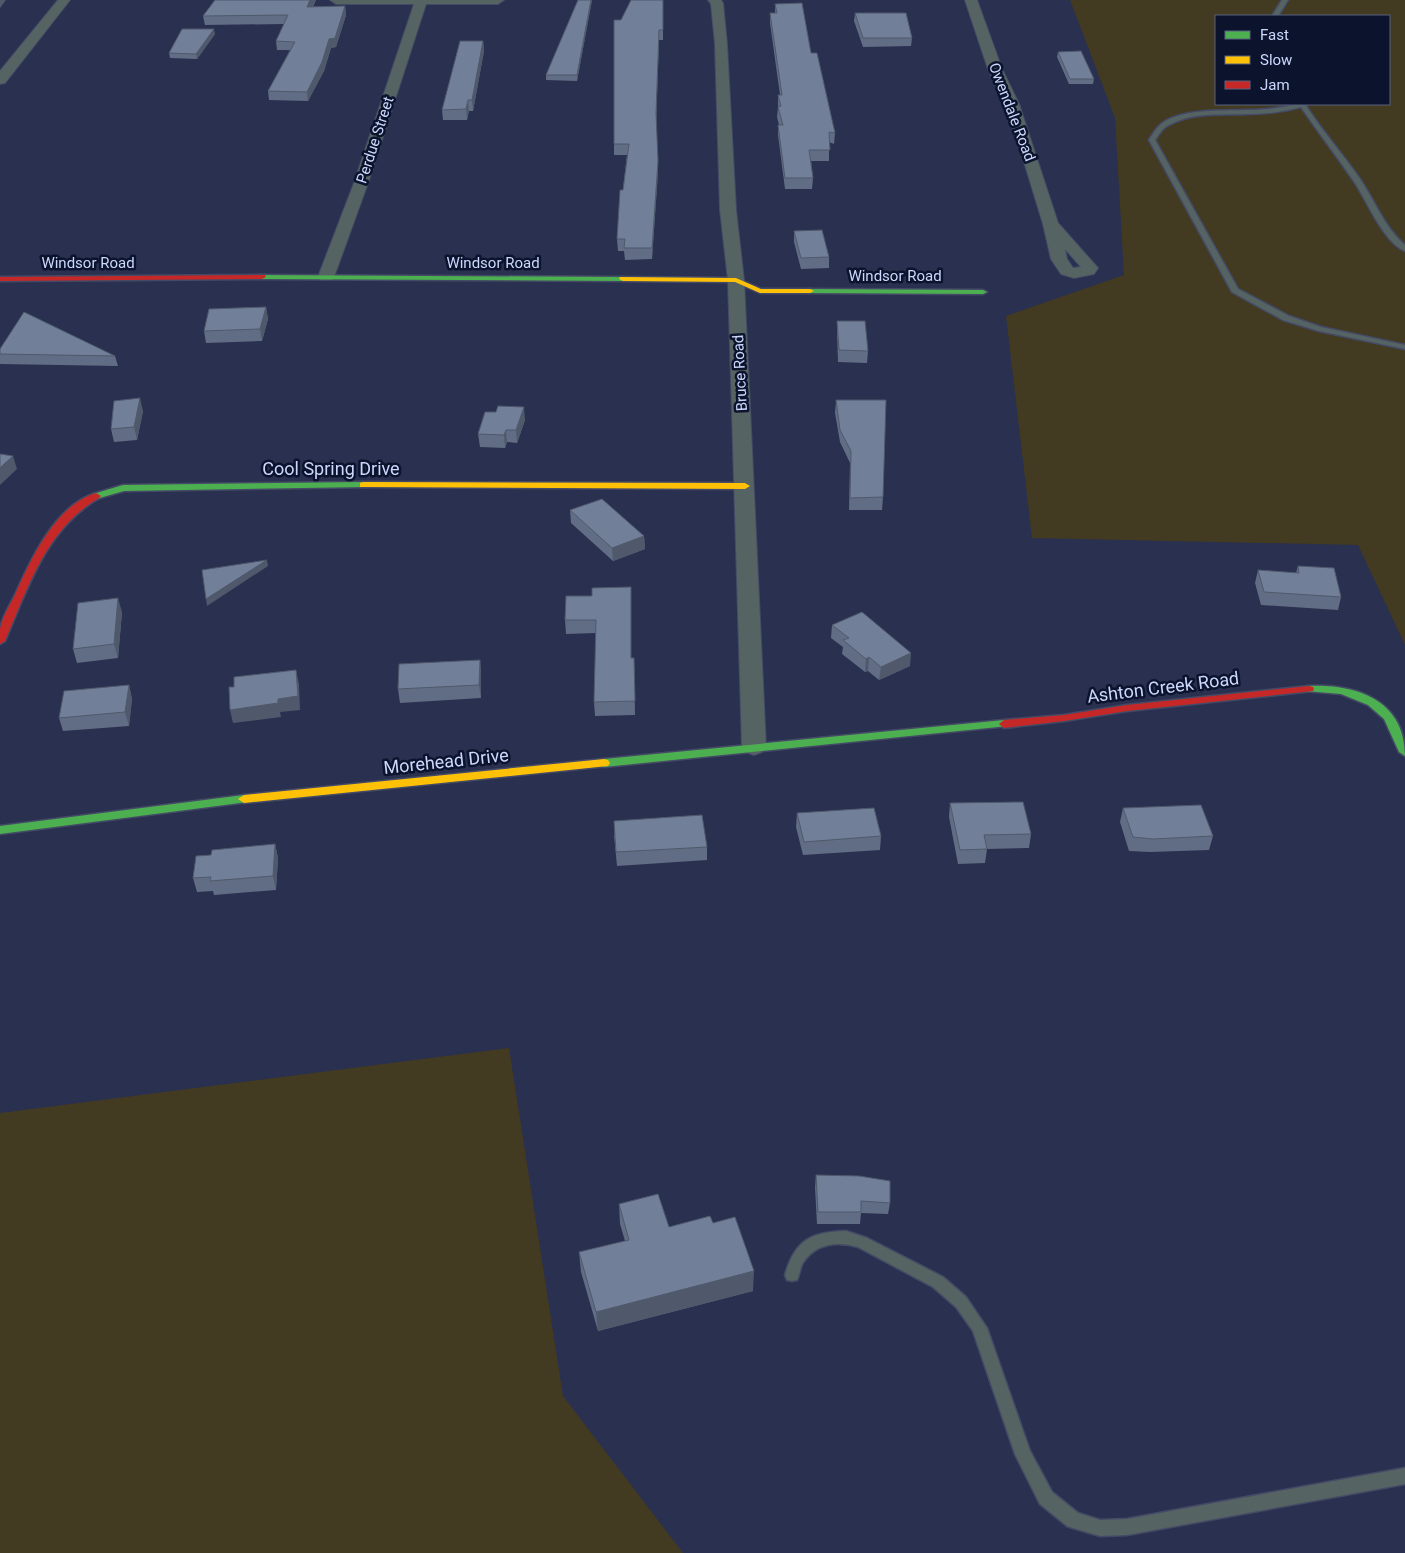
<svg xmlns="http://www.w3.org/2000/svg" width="1405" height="1553" viewBox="0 0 1405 1553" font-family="Roboto,sans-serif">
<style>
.green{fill:#423a21;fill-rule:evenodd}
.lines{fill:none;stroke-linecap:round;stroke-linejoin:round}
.lane-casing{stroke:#444a65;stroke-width:3}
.street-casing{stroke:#444a65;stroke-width:2}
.fast-casing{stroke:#444a65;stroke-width:3}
.slow-casing{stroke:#444a65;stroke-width:3}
.jam-casing{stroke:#444a65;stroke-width:3}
.lane{fill:#566363;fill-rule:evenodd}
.street{fill:#566363;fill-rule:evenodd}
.fast{fill:#4caf50;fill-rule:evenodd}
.slow{fill:#ffc107;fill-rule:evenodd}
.jam{fill:#c62828;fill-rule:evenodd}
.wall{fill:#616d84}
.shaded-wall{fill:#4f596b}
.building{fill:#717f99;stroke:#4f596b}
.labels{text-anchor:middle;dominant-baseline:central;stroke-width:5;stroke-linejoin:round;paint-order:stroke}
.far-street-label{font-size:15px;fill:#cbd8fc;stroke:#0c132d}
.street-label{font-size:18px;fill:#cbd8fc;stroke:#0c132d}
</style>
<rect width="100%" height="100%" fill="#2a3050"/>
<path class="green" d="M 1070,0 L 1405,0 L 1405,645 L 1358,545 L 1032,538 L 1006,316 L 1124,275 L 1115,118 ZM 1216,16 L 1389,16 L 1389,104 L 1216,104 Z
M 509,1048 L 563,1396 L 683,1553 L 0,1553 L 0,1113 Z"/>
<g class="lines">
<g class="lane-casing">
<path id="lane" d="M 1282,0 L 1288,0 L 1278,16 L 1272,16 Z
M 1299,104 L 1305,104 C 1321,130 1342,153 1360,179 C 1375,201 1384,227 1405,245 L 1405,251 C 1383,242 1367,200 1353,180 C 1336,155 1318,132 1301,107 C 1283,112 1266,114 1247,114 C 1223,115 1193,112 1171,124 C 1163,127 1160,133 1155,140 L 1238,289 L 1289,316 L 1321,327 L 1405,345 L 1405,349 L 1319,331 L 1283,320 L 1232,292 L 1149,140 C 1154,132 1158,125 1167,120 C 1190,109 1219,111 1244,110 C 1263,110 1281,108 1299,104 Z
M 846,1231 L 867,1238 L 943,1277 L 966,1297 L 987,1328 L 1030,1451 L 1052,1492 L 1078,1513 L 1100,1520 L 1127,1519 L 1405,1468 L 1405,1484 L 1127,1535 L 1100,1536 L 1073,1528 L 1067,1526 L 1040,1504 L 1015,1454 L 973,1331 L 956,1307 L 933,1287 L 858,1247 C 838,1241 817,1243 804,1261 C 800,1266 800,1274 797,1280 L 792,1281 L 787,1280 L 785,1275 C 795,1240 811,1232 846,1231 Z"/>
</g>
<g class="street-casing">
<path id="street" d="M 58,0 L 70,0 L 5,83 L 0,84 L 0,71 Z
M 330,0 L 504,0 L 498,4 L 426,4 L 368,183 L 334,277 L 332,280 L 320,280 L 318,277 L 354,183 L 414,4 L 336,4 Z
M 708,0 L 721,0 L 723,3 L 727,44 L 736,210 L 744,280 L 766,747 L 762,752 L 754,755 L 746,752 L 742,747 L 728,280 L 720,210 L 715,44 L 711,4 Z
M 965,0 L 977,0 L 1002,69 L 1019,104 L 1058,223 L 1098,268 L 1094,274 L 1074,278 L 1061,274 L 1051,259 L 1043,224 L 1017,139 L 1005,104 L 988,69 ZM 1065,249 L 1081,267 L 1073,268 L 1067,259 Z"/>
</g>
<g class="fast-casing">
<path id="fast" d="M 259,275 L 623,277 L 627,279 L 623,281 L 262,279 L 258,277 Z
M 807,289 L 983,290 L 987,292 L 983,294 L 810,293 L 807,293 Z
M 363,482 L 366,483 L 366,487 L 124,491 L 96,499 L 91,496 L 93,494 L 123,485 Z
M 1309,686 C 1356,684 1405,700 1405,756 L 1399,752 L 1384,719 L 1368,705 L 1341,694 L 1305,691 L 1304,689 L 1305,687 Z
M 1004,720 L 1008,722 L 1009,724 L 1008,726 L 604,767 L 598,763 L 604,759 Z
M 244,795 L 248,796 L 250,799 L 248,802 L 0,834 L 0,826 Z"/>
</g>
<g class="slow-casing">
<path id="slow" d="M 620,277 L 736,278 L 761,289 L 810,289 L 814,291 L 810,293 L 760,293 L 735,282 L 623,281 L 619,279 Z
M 363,482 L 745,483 L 750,486 L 745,489 L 360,487 L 360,483 Z
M 604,759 L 608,760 L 610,763 L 608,766 L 244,803 L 238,799 L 244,795 Z"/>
</g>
<g class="jam-casing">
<path id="jam" d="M 265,275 L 266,277 L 262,279 L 0,281 L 0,277 Z
M 96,493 L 101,496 L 99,498 C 46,529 28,587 5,641 L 0,644 C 0,639 0,633 0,629 C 2,618 9,606 14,597 C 30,561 55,505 96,493 Z
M 1309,686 L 1313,687 L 1314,689 L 1313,691 L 1127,711 L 1064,721 L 1004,728 L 999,724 L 1004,720 L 1064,715 L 1127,705 Z"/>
</g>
<use href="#lane" class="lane"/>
<use href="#street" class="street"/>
<use href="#fast" class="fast"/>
<use href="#slow" class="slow"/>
<use href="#jam" class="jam"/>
</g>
<path class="wall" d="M 215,0 L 316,0 L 313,7 L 345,6 L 346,15 L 336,47 L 331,48 L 324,71 L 308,101 L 269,100 L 268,91 L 290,50 L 277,50 L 276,41 L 284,24 L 205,25 L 203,16 Z
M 578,0 L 592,0 L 577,81 L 546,80 L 546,75 Z
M 663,0 L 663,40 L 659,40 L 656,122 L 658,172 L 652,259 L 625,260 L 624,251 L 618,251 L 617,239 L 627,155 L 614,155 L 614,144 L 621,20 Z
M 775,4 L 811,53 L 835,133 L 834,144 L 829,142 L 829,161 L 811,161 L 813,178 L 812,189 L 785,189 L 778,135 L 778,125 L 779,125 L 777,117 L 778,107 L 778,95 L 780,95 L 770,23 L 770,13 L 775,13 Z
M 855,13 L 912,38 L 911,46 L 863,47 L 854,21 Z
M 215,34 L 197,59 L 170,58 L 169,53 Z
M 483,41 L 484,51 L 473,111 L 469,111 L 467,120 L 443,120 L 442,110 Z
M 1058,52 L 1094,79 L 1093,84 L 1069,84 L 1057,57 Z
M 794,231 L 829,257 L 829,268 L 801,269 L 794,242 Z
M 266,307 L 268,319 L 262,341 L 206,343 L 204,331 Z
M 837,321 L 868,351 L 867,363 L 838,362 L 837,333 Z
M 0,349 L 115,356 L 118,366 L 0,364 Z
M 836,400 L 883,497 L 882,510 L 849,510 L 850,463 L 840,442 L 835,413 Z
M 143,411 L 137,440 L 114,442 L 111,429 Z
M 496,412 L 525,420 L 517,443 L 507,442 L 505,448 L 480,447 L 478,434 Z
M 570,510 L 644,536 L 645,549 L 613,561 L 571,523 Z
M 1298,566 L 1341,597 L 1338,610 L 1261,605 L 1255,583 L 1258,570 L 1296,573 Z
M 631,587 L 631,658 L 634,658 L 635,715 L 595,716 L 594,702 L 596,633 L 566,634 L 565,620 L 592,596 Z
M 122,612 L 118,658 L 77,663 L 73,649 Z
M 832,625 L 910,666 L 879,680 L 868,671 L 865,672 L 842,654 L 843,647 L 831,638 Z
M 480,660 L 481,673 L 481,698 L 400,703 L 398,689 Z
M 129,685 L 132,699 L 129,726 L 63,731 L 59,718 Z
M 950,803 L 1031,834 L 1029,848 L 987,849 L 985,863 L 958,864 L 949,817 Z
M 1123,808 L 1213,836 L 1209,850 L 1150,852 L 1129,851 L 1120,822 Z
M 797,813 L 881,836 L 880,850 L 803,855 L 796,827 Z
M 614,835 L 707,847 L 707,860 L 617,866 Z
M 275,844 L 278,858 L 276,890 L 214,895 L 213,891 L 197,892 L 193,878 L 211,855 Z
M 816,1175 L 890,1203 L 888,1214 L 861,1213 L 860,1224 L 817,1224 L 815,1187 Z
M 619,1204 L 669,1227 L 713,1223 L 753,1291 L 598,1331 L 581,1272 L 579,1252 L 625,1241 L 620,1224 Z"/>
<path class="shaded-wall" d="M 0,0 L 6,0 L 0,8 Z
M 310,0 L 316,0 L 309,15 L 307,7 Z
M 591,0 L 592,0 L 577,81 L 577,75 Z
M 345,6 L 346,15 L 336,47 L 331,48 L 324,71 L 308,101 L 307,92 L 329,39 Z
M 214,29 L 215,34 L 197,59 L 196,54 Z
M 659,30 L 659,40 L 656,124 L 656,113 Z
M 483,41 L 484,51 L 473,111 L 472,100 Z
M 468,100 L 469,111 L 467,120 L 466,109 Z
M 658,161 L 658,172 L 652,259 L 652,248 Z
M 266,307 L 268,319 L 262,341 L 260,329 Z
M 140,398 L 143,411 L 137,440 L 134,427 Z
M 524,407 L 525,420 L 517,443 L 516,430 Z
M 506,430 L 507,442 L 505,448 L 504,435 Z
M 13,456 L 17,469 L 0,485 L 0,468 Z
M 644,536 L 645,549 L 613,561 L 612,548 Z
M 267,560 L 268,566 L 207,606 L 206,599 Z
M 118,598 L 122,612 L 118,658 L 114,644 Z
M 911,653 L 910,666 L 879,680 L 881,667 Z
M 869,657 L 868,671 L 865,672 L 866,659 Z
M 480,660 L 481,673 L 481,698 L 479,685 Z
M 296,670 L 299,684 L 300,710 L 280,712 L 281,717 L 233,723 L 230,710 L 278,699 Z
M 129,685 L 132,699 L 129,726 L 125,712 Z
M 275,844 L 278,858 L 276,890 L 273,876 Z
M 754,1271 L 753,1291 L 598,1331 L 596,1312 Z"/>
<path class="building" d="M 215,0 L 310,0 L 307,7 L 345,6 L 335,38 L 329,39 L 322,62 L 307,92 L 268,91 L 295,42 L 276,41 L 288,15 L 203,16 Z
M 578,0 L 591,0 L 577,75 L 546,75 Z
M 631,0 L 663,0 L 663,30 L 659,30 L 656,113 L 658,161 L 652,248 L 624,248 L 625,239 L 617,239 L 620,190 L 623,190 L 629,144 L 614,144 L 614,20 L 621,20 Z
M 802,3 L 811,53 L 817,53 L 835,133 L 829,132 L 830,150 L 809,150 L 813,178 L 785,178 L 778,125 L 783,125 L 778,107 L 781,106 L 778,95 L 782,95 L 770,13 L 777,13 L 775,4 Z
M 855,13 L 906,13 L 912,38 L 863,38 Z
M 182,29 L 214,29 L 196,54 L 169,53 Z
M 460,41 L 483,41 L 472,100 L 468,100 L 466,109 L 442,110 Z
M 1081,51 L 1094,79 L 1070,79 L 1058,52 Z
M 822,230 L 829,257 L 801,258 L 794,231 Z
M 266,307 L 260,329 L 204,331 L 209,309 Z
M 24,312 L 115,356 L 0,354 L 0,349 Z
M 837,321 L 865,321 L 868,351 L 839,350 Z
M 140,398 L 134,427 L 111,429 L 114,401 Z
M 836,400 L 886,400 L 883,497 L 850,498 L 851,451 L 840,430 Z
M 498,406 L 524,407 L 516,430 L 506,430 L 504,435 L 478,434 L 485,412 L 496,412 Z
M 0,454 L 13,456 L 0,468 Z
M 602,499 L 644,536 L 612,548 L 570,510 Z
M 267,560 L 206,599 L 202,570 Z
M 1298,566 L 1334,568 L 1341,597 L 1264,592 L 1258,570 L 1299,573 Z
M 631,587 L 631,658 L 634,658 L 635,701 L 594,702 L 596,620 L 565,620 L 566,596 L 592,596 L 592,588 Z
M 118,598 L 114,644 L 73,649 L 78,603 Z
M 862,612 L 911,653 L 881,667 L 869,657 L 866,659 L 843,640 L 849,638 L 832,625 Z
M 480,660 L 479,685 L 398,689 L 399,664 Z
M 296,670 L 298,696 L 278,699 L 278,703 L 230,710 L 229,687 L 234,687 L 234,677 Z
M 129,685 L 125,712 L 59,718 L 64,691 Z
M 1023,802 L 1031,834 L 984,835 L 987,849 L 960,850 L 950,803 Z
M 1201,805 L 1213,836 L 1153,839 L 1133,837 L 1123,808 Z
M 874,808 L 881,836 L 804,842 L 797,813 Z
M 702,815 L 707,847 L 616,852 L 614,821 Z
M 275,844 L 273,876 L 210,881 L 211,877 L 193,878 L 196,856 L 211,855 L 212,850 Z
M 816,1175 L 859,1176 L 890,1181 L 890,1203 L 861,1201 L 861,1212 L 818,1212 Z
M 658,1194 L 669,1227 L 710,1216 L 713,1223 L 735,1217 L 754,1271 L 596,1312 L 579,1252 L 629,1240 L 619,1204 Z"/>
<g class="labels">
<g class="far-street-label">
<text transform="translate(1012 112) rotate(69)">Owendale Road</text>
<text transform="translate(375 140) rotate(-72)">Perdue Street</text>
<text x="88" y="263">Windsor Road</text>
<text x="493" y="263">Windsor Road</text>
<text x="895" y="276">Windsor Road</text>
<text transform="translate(740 373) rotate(-93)">Bruce Road</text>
</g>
<g class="street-label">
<text x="331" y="468">Cool Spring Drive</text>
<text transform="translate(1163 687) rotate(-7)">Ashton Creek Road</text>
<text transform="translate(446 761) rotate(-6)">Morehead Drive</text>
</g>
</g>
<rect x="1215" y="15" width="175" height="90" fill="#0c132d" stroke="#586280"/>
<rect x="1225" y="31" width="25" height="8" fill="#4caf50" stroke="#586280"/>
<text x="1260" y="40" font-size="15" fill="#cbd8fc">Fast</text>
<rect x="1225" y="56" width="25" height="8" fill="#ffc107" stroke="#586280"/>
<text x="1260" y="65" font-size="15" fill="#cbd8fc">Slow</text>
<rect x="1225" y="81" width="25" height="8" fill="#c62828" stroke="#586280"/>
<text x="1260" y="90" font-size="15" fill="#cbd8fc">Jam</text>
</svg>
